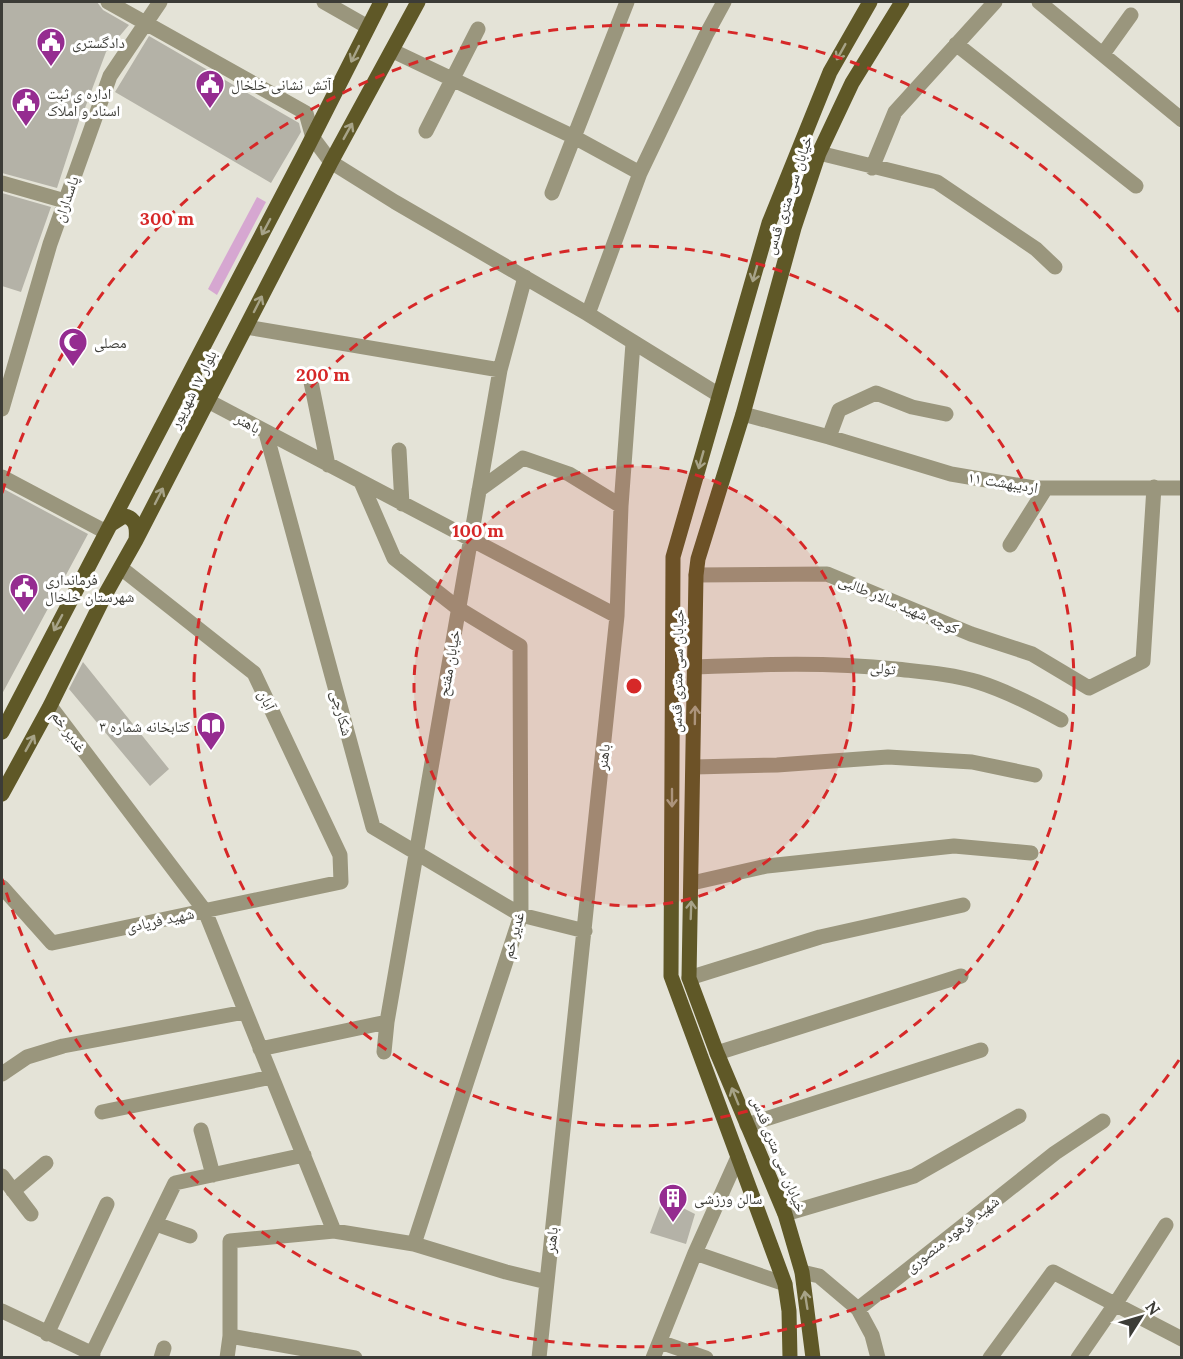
<svg xmlns="http://www.w3.org/2000/svg" width="1183" height="1359" viewBox="0 0 1183 1359" font-family="Lora,'Noto Naskh Arabic',serif">
<style>
.green{fill:#d6a7d1}
.building{fill:#b4b2a7}
.lines{fill:none;stroke-linecap:round;stroke-linejoin:round}
.minor{stroke:#9a967d;stroke-width:15}
.major{stroke:#5f5827;stroke-width:15}
.oneway{stroke:#a7a388}
.ring{fill:none;stroke:#d62828;stroke-width:3;stroke-dasharray:10 8}
.labels{text-anchor:middle;dominant-baseline:central;stroke-width:6;stroke-linejoin:round;paint-order:stroke}
.poi-label{font-size:15px;fill:#3c3c37;stroke:#fff;text-anchor:start}
.street-label{font-size:15px;fill:#3c3c37;stroke:#fff}
.centre{fill:#d62828;stroke:#fff;stroke-width:3}
.ring-label{font-size:18px;text-anchor:middle;font-weight:bold;fill:#d62828;stroke:#fff;stroke-width:6;stroke-linejoin:round;paint-order:stroke}
</style>
<rect width="100%" height="100%" fill="#e4e3d7"/>
<path class="green" d="M 257,197 L 266,202 L 217,295 L 208,289 Z"/>
<path class="building" d="M 2,2 L 97,2 L 103,10 L 129,25 L 106,52 L 85,108 L 83,108 L 57,188 L 2,173 Z
M 149,36 L 299,123 L 301,132 L 271,183 L 115,92 Z
M 2,193 L 51,207 L 21,292 L 2,286 Z
M 2,488 L 88,534 L 2,694 Z
M 83,662 L 169,769 L 150,786 L 69,689 Z
M 663,1198 L 695,1214 L 686,1244 L 650,1233 Z"/>
<g class="lines">
<path class="minor" d="M 108,2 L 306,113 L 313,138 L 331,162 L 395,202 L 588,314 L 719,395
M 324,2 L 368,27
M 1039,2 L 1182,120
M 956,44 L 1136,186
M 393,51 L 574,137 L 640,173
M 1103,54 L 1131,15
M 426,131 L 478,29
M 819,153 L 937,182 L 1036,249 L 1055,267
M 872,168 L 895,112 L 995,2
M 2,183 L 65,201
M 552,193 L 627,2
M 588,314 L 640,173 L 706,35 L 724,2
M 246,327 L 500,370
M 311,382 L 328,465
M 208,401 L 617,616
M 2,409 L 50,244 L 110,76 L 160,2
M 743,414 L 829,437 L 951,474 L 1034,488 L 1182,488
M 266,433 L 373,827 L 521,915 L 585,931
M 829,437 L 839,410 L 876,393 L 912,407 L 946,414
M 399,450 L 402,504
M 2,477 L 106,532
M 361,482 L 394,558 L 459,609 L 520,646 L 521,915 L 414,1244
M 479,490 L 523,458 L 569,474 L 621,506
M 1010,545 L 1046,488
M 696,575 L 827,574 L 971,634 L 1032,654 L 1089,688 L 1143,661 L 1154,487
M 695,667 C 763,664 829,662 896,669 C 923,672 952,674 978,682 C 1007,691 1034,705 1061,720
M 50,706 L 205,911 L 334,1231
M 694,767 L 777,765 L 888,757 L 972,762 L 1035,775
M 692,883 L 767,866 L 954,846 L 1031,853
M 2,887 L 52,943 L 341,882 L 340,855 L 254,673 L 121,568
M 689,978 L 820,937 L 963,905
M 260,1049 L 387,1022
M 384,1052 L 387,1022 L 500,370 L 525,277
M 717,1053 L 961,976
M 2,1074 L 27,1057 L 63,1046 L 245,1012
M 102,1112 L 272,1077
M 747,1125 L 981,1050
M 201,1130 L 213,1175
M 2,1176 L 31,1214
M 13,1191 L 46,1163
M 785,1214 L 914,1176 L 1019,1116
M 156,1224 L 190,1236
M 695,1253 L 785,1284
M 802,1272 L 819,1276 L 858,1309 L 1055,1153 L 1103,1121
M 858,1309 L 872,1335 L 878,1358
M 2,1311 L 93,1354
M 47,1334 L 107,1204
M 230,1336 L 355,1358
M 660,1342 L 706,1358
M 90,1358 L 175,1183 L 304,1155
M 161,1358 L 164,1348
M 227,1358 L 230,1336 L 230,1241 L 334,1231 L 414,1244 L 506,1272 L 547,1282
M 539,1358 L 617,616 L 621,506 L 633,343
M 653,1358 L 695,1253 L 738,1157
M 990,1358 L 1053,1272 L 1182,1339
M 1078,1358 L 1116,1303 L 1166,1225"/>
<path class="major" d="M 195,372 L 191,385 L 194,391 L 200,393 L 206,389 L 214,378
M 110,525 L 124,516 C 137,518 137,530 136,540
M 2,732 L 304,154 L 381,2
M 2,794 L 50,706 L 105,595 L 136,540 L 331,162 L 418,2
M 790,1358 L 789,1311 L 785,1284 L 671,976 L 673,557 L 769,223 L 830,72 L 870,2
M 813,1358 L 802,1272 L 785,1214 L 717,1053 L 689,978 L 696,575 L 698,559 L 743,414 L 794,228 L 819,153 L 852,83 L 902,2"/>
</g>
<defs><path id="oneway-shaft" d="M-6 0H5M1.5-3L5.5 0L1.5 3" fill="none" stroke-width="1.6" stroke-linecap="round" stroke-linejoin="round" transform="scale(1.5)"/></defs>
<g class="oneway">
<use href="#oneway-shaft" transform="translate(841 52) rotate(119)"/>
<use href="#oneway-shaft" transform="translate(355 54) rotate(116)"/>
<use href="#oneway-shaft" transform="translate(348 131) rotate(-61)"/>
<use href="#oneway-shaft" transform="translate(266 227) rotate(118)"/>
<use href="#oneway-shaft" transform="translate(755 273) rotate(106)"/>
<use href="#oneway-shaft" transform="translate(258 304) rotate(-63)"/>
<use href="#oneway-shaft" transform="translate(701 460) rotate(106)"/>
<use href="#oneway-shaft" transform="translate(159 496) rotate(-63)"/>
<use href="#oneway-shaft" transform="translate(58 623) rotate(118)"/>
<use href="#oneway-shaft" transform="translate(695 715) rotate(-89)"/>
<use href="#oneway-shaft" transform="translate(30 743) rotate(-61)"/>
<use href="#oneway-shaft" transform="translate(672 798) rotate(90)"/>
<use href="#oneway-shaft" transform="translate(691 910) rotate(-88)"/>
<use href="#oneway-shaft" transform="translate(735 1096) rotate(-112)"/>
<use href="#oneway-shaft" transform="translate(806 1300) rotate(-99)"/>
</g>
<circle cx="634" cy="686" r="220" fill="#d62828" fill-opacity=".12"/>
<g class="ring">
<circle cx="634" cy="686" r="220"/>
<circle cx="634" cy="686" r="440"/>
<path d="M1179 1060A661 661 0 0 1 2 879M2 493A661 661 0 0 1 1179 312"/>
</g>
<defs>
<g id="civic-pin" transform="scale(1.5)"><path d="M0 17L-7.5 6A9.5 9.5 0 1 1 7.5 6Z" fill="#952c90" stroke="#fff"/><path d="M-.6-6.5H3V-4.5H.6V-3L4-1V1h2V6H-6V1h2V-1L-.6-3ZM-1.2 2.5V6h2.4V2.5Z" fill="#fff"/></g>
<g id="mosque-pin" transform="scale(1.5)"><path d="M0 17L-7.5 6A9.5 9.5 0 1 1 7.5 6Z" fill="#952c90" stroke="#fff"/><path d="M3.5-4.9A6 6 0 1 0 3.5 4.9A5 5 0 1 1 3.5-4.9Z" fill="#fff"/></g>
<g id="library-pin" transform="scale(1.5)"><path d="M0 17L-7.5 6A9.5 9.5 0 1 1 7.5 6Z" fill="#952c90" stroke="#fff"/><path d="M-6-4Q-3-5.5-.7-3.5V5Q-3 3-6 4ZM6-4Q3-5.5 .7-3.5V5Q3 3 6 4Z" fill="#fff"/></g>
<g id="building-pin" transform="scale(1.5)"><path d="M0 17L-7.5 6A9.5 9.5 0 1 1 7.5 6Z" fill="#952c90" stroke="#fff"/><path d="M-4-6H4V6H1V3H-1V6H-4ZM-2.5-4.3h1.7v1.8h-1.7ZM.8-4.3h1.7v1.8H.8ZM-2.5-1h1.7V.8h-1.7ZM.8-1h1.7V.8H.8Z" fill="#fff"/></g>
</defs>
<g fill-rule="evenodd">
<use href="#civic-pin" x="51" y="42"/>
<use href="#civic-pin" x="210" y="84"/>
<use href="#civic-pin" x="26" y="102"/>
<use href="#mosque-pin" x="73" y="342"/>
<use href="#civic-pin" x="24" y="588"/>
<use href="#library-pin" x="211" y="726"/>
<use href="#building-pin" x="673" y="1198"/>
</g>
<g class="labels">
<g class="poi-label">
<text x="72" y="42">دادگستری</text>
<text x="231" y="84">آتش نشانی خلخال</text>
<text x="47" y="93">اداره ی ثبت<tspan x="47" dy="17">اسناد و املاک</tspan></text>
<text x="94" y="342">مصلی</text>
<text x="45" y="579">فرمانداری<tspan x="45" dy="17">شهرستان خلخال</tspan></text>
<text x="190" y="726" text-anchor="end">کتابخانه شماره ۳</text>
<text x="694" y="1198">سالن ورزشی</text>
</g>
<g class="street-label">
<text transform="translate(788 195) rotate(-72)">خیابان سی متری قدس</text>
<text transform="translate(66 199) rotate(-71)">پاسداران</text>
<text transform="translate(193 389) rotate(-63)">بلوار ١٧ شهریور</text>
<text transform="translate(248 423) rotate(29)">باهنر</text>
<text transform="translate(1003 482) rotate(9)">۱۱ اردیبهشت</text>
<text transform="translate(899 604) rotate(23)">کوچه شهید سالار طالبی</text>
<text transform="translate(449 663) rotate(-80)">خیابان مفتح</text>
<text transform="translate(883 668) rotate(6)">تولی</text>
<text transform="translate(677 671) rotate(-89)">خیابان سی متری قدس</text>
<text transform="translate(267 700) rotate(65)">آبان</text>
<text transform="translate(342 713) rotate(75)">شکارچی</text>
<text transform="translate(69 731) rotate(53)">غدیر خم</text>
<text transform="translate(603 757) rotate(-84)">باهنر</text>
<text transform="translate(160 920) rotate(-12)">شهید فریادی</text>
<text transform="translate(513 935) rotate(-75)">غدیر خم</text>
<text transform="translate(779 1154) rotate(68)">خیابان سی متری قدس</text>
<text transform="translate(952 1234) rotate(-38)">شهید فرهود منصوری</text>
<text transform="translate(551 1240) rotate(-84)">باهنر</text>
</g>
</g>
<circle cx="634" cy="686" r="9" class="centre"/>
<g class="ring-label">
<text x="167" y="225">300 m</text>
<text x="323" y="381">200 m</text>
<text x="478" y="537">100 m</text>
</g>
<rect width="1183" height="1359" fill="none" stroke="#3c3c37" stroke-width="6"/>
<g transform="translate(1141 1317) rotate(53)" stroke="#ffffff" stroke-width="4.5" paint-order="stroke">
<path d="M0-4.5L10 22L0 15L-10 22Z" fill="#3c3c37"/>
<text y="-9" font-size="16" font-weight="bold" text-anchor="middle" fill="#3c3c37">N</text>
</g>
</svg>
